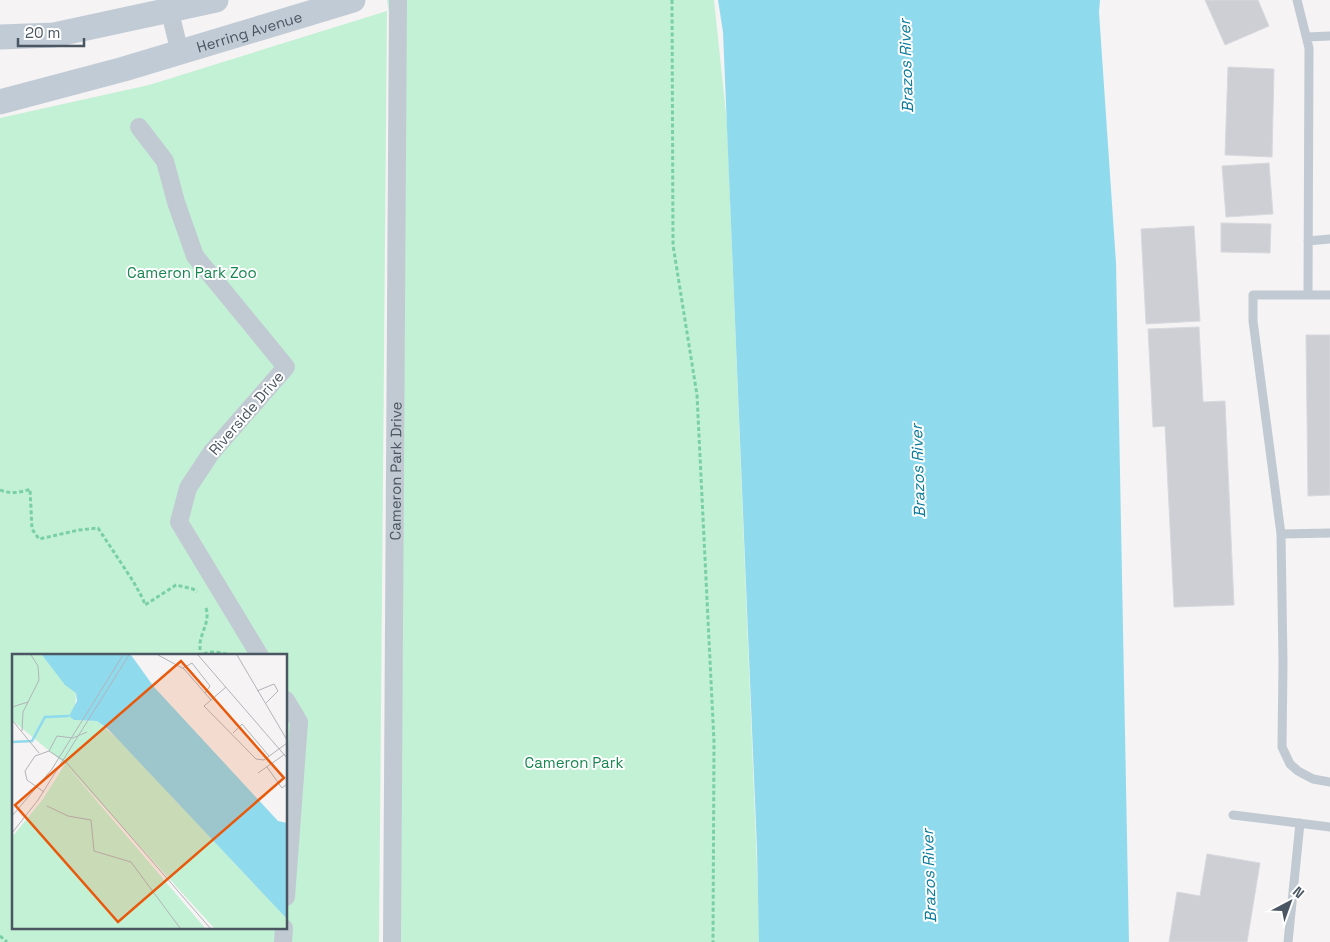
<svg xmlns="http://www.w3.org/2000/svg" width="1330" height="942" viewBox="0 0 1330 942" font-family="'Space Grotesk',sans-serif">
<style>
.green{fill:#c3f1d5;fill-rule:evenodd}
.water{fill:#90daee}
.building{fill:#cdcfd5;stroke:#d7d9de}
.lines{fill:none;stroke-linecap:round;stroke-linejoin:round}
.path{stroke:#7ad0a6;stroke-width:3;stroke-dasharray:4 2.5;stroke-linecap:butt}
.service{stroke:#c1cad2;stroke-width:9}
.minor{stroke:#c1cad2;stroke-width:18}
.secondary{stroke:#c1cbd6;stroke-width:25}
.labels{text-anchor:middle;dominant-baseline:central;stroke-width:4;stroke-linejoin:round;paint-order:stroke}
.street-label{font-size:15px;fill:#4a5661;stroke:#fff}
.park-label{font-size:15px;fill:#17864f;stroke:#fff}
.water-label{font-size:16px;font-style:italic;fill:#0c7c9b;stroke:#fff}
.inset-river{fill:none;stroke:#90daee;stroke-width:2.5}
.inset-road{fill:none;stroke:#b1b4b9;stroke-width:1}
.view{fill:#e8590c;fill-opacity:0.15;stroke:#e8590c;stroke-width:2.5}
.inset-edge{fill:none;stroke:#4a5661;stroke-width:2.5}
</style>
<rect width="100%" height="100%" fill="#f5f3f3"/>
<path class="green" d="M 387,0 L 714,0 L 727,123 L 760,942 L 395,942 L 398,69 Z
M 387,11 L 379,942 L 0,942 L 0,118 L 149,85 ZM 14,656 L 286,656 L 286,928 L 14,928 Z"/>
<path class="water" d="M 718,0 L 1100,0 L 1099,12 L 1116,263 L 1129,942 L 759,942 L 757,849 L 723,32 Z"/>
<path class="building" d="M 1205,0 L 1258,0 L 1269,26 L 1225,45 Z
M 1228,67 L 1274,69 L 1272,157 L 1225,155 Z
M 1269,163 L 1273,214 L 1226,217 L 1222,166 Z
M 1221,223 L 1271,224 L 1270,253 L 1221,252 Z
M 1194,226 L 1200,321 L 1146,324 L 1141,229 Z
M 1199,327 L 1203,402 L 1225,401 L 1234,605 L 1174,607 L 1165,426 L 1153,427 L 1148,329 Z
M 1306,335 L 1330,335 L 1330,495 L 1308,496 Z
M 1207,854 L 1260,863 L 1247,942 L 1169,942 L 1177,892 L 1200,896 Z"/>
<g class="lines">
<path class="path" d="M 672,0 L 673,245 L 697,395 L 714,742 L 713,942
M 0,490 C 10,494 20,493 30,489 L 32,529 L 39,539 L 79,530 L 98,528 L 133,581 L 143,599 L 145,605 L 176,585 L 193,589 L 197,592
M 206,608 C 210,621 202,630 200,643 C 200,647 200,652 200,655 C 209,651 222,651 230,656
M 0,936 L 7,942"/>
<path class="service" d="M 1297,0 L 1309,48 L 1308,295
M 1307,37 L 1330,36
M 1308,241 L 1330,239
M 1330,295 L 1253,295 L 1253,321 L 1281,534 L 1283,663 L 1282,747 L 1290,764 L 1298,771 L 1313,779 L 1330,782
M 1281,534 L 1330,533
M 1233,815 L 1330,827
M 1288,942 L 1300,823"/>
<g class="minor">
<path d="M 167,0 L 180,53"/>
<path d="M 139,127 L 165,161 L 176,202 L 195,256 L 286,367 L 211,453 L 188,488 L 179,522 L 260,656"/>
<path d="M 286,700 L 299,722 L 286,897"/>
<path d="M 283,942 L 284,928"/>
<path id="s1" d="M 392,942 L 398,0"/>
</g>
<g class="secondary">
<path d="M 0,37 L 54,35 L 216,0"/>
<path id="s2" d="M 0,102 L 124,69 L 353,0"/>
</g>
</g>
<g class="labels">
<g class="street-label">
<text stroke="none"><textPath href="#s2" startOffset="259">Herring Avenue</textPath></text>
<text transform="translate(246 413) rotate(-49)">Riverside Drive</text>
<text stroke="none"><textPath href="#s1" startOffset="471">Cameron Park Drive</textPath></text>
</g>
<g class="park-label">
<text x="192" y="272">Cameron Park Zoo</text>
<text x="574" y="762">Cameron Park</text>
</g>
<g class="water-label">
<text transform="translate(906 66) rotate(-92)">Brazos River</text>
<text transform="translate(918 471) rotate(-92)">Brazos River</text>
<text transform="translate(929 876) rotate(-92)">Brazos River</text>
</g>
</g>
<g transform="translate(12 654)">
<rect width="275" height="275" fill="#f5f3f3"/>
<path d="M 0,1 L 30,1 L 64,39 L 62,66 L 85,67 L 108,87 L 275,265 L 275,274 L 202,274 L 55,112 L 193,274 L 0,274 L 0,183 L 31,145 L 53,110 L 0,66 Z" fill="#c3f1d5"/>
<path d="M 30,1 L 119,1 L 142,33 L 266,167 L 275,169 L 275,265 L 97,76 L 85,67 L 62,66 L 57,62 L 65,47 L 64,39 L 53,31 Z" fill="#90daee"/>
<path class="inset-river" d="M 0,88 L 20,87 L 33,63 L 57,62"/>
<path class="inset-road" d="M 146,1 L 172,15 L 199,46M 186,1 L 275,104M 225,1 L 275,86M 171,14 L 180,9 L 198,32 L 193,39M 214,33 L 192,52 L 244,105 L 252,106 L 275,89M 245,37 L 262,30 L 266,37 L 253,50M 0,53 L 16,48M 0,66 L 27,99M 10,77 L 11,58 L 27,26 L 26,12 L 19,1M 221,79 L 230,70 L 257,102M 37,97 L 45,82 L 61,84 L 75,78M 255,113 L 270,134 L 275,130M 246,119 L 273,100M 32,138 L 15,126 L 13,117 L 23,102 L 37,97 L 54,108 L 198,274M 35,152 L 56,162 L 79,166 L 82,197 L 119,208 L 168,274M 0,162 L 40,115 L 111,1M 0,179 L 26,146 L 117,1"/>
<path class="view" d="M 169,7 L 272,124 L 106,268 L 3,151 Z"/>
<rect width="275" height="275" class="inset-edge"/>
</g>
<g transform="translate(1290 902) rotate(41)" stroke="#ffffff" stroke-width="4" paint-order="stroke">
<path d="M0-4L9 19L0 12L-9 19Z" fill="#4a5661"/>
<text y="-8" font-size="14" font-weight="bold" text-anchor="middle" fill="#4a5661">N</text>
</g>
<path d="M18 38v8h66v-8" fill="none" stroke="#4a5661" stroke-width="2.5"/>
<text x="25" y="38" font-size="15" fill="#4a5661" stroke="#ffffff" stroke-width="4" paint-order="stroke">20 m</text>
</svg>
